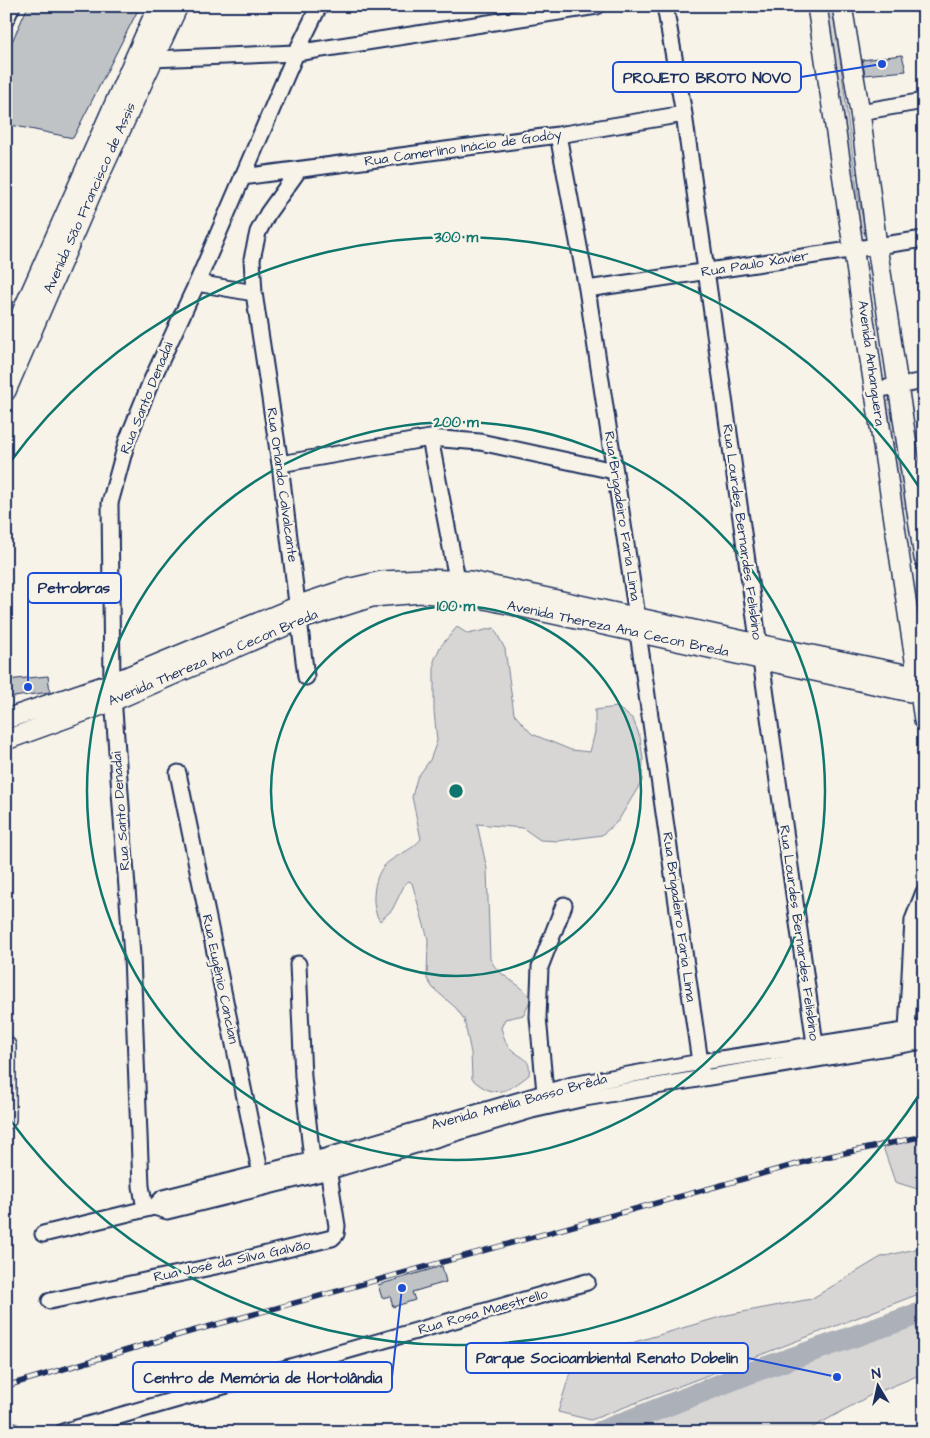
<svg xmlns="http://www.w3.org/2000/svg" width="930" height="1438" viewBox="0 0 930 1438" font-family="'Architects Daughter',sans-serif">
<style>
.green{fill:#d7d6d4;stroke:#798299}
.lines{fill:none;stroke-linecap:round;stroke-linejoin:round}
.river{stroke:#acb0b9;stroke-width:22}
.building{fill:#c0c3c5;stroke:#1b2f5e}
.minor-casing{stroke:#1b2f5e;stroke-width:19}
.major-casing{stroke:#1b2f5e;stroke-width:22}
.minor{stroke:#f7f3e8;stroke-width:15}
.major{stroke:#f7f3e8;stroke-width:19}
.rail-casing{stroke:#1b2f5e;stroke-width:5.5}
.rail{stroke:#f7f3e8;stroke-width:4;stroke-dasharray:11;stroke-linecap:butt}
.ring{fill:none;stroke:#0f766e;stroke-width:2.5}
.labels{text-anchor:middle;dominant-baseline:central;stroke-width:4.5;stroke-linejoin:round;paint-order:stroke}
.street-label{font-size:14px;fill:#1b2f5e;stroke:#f7f3e8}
.centre{fill:#0f766e;stroke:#f7f3e8;stroke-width:2.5}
.ring-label{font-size:15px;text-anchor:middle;font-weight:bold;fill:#0f766e;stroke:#f7f3e8;stroke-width:4.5;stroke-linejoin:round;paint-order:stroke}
.leader{fill:none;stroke:#1d4ed8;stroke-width:2}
.callout-dot{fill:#1d4ed8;stroke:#f7f3e8;stroke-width:2}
.callout{fill:#f7f3e8;stroke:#1d4ed8;stroke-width:2}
.callout-label{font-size:15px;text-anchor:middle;font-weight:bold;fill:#1b2f5e}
</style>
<rect width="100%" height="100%" fill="#f7f3e8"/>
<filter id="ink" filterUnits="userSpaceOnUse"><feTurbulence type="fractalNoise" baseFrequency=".02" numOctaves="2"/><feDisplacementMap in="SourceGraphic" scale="10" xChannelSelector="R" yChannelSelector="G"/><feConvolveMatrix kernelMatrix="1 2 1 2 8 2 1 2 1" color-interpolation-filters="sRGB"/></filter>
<g filter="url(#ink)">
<path class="green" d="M 826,6 L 833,6 L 857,189 L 866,234 L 856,228 Z
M 891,397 L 909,507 L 902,508 L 887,402 Z
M 457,627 L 468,634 L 494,628 L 505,649 L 514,714 L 532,734 L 571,750 L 590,752 L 595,732 L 595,710 L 617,707 L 633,719 L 640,737 L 643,759 L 642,781 L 618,821 L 602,835 L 558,841 L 540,840 L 523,828 L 477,824 L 487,869 L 490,959 C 500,979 518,980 531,998 L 524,1015 L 505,1019 L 501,1028 C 503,1033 505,1043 509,1047 C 519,1058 532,1057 529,1075 C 507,1092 495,1100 472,1079 L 471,1053 L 464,1019 L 456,1008 L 433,988 L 427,979 L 428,939 L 412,883 L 409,881 L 405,884 L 392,910 L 380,921 C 370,908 373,878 384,866 C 394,855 411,852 421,839 L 412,797 L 417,778 L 430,760 L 437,741 L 434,711 L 434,661 L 440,647 Z
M 924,1137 L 924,1191 L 895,1182 L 882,1144 Z
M 924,1247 L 924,1292 L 591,1420 L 558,1412 L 573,1363 L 621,1346 L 727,1315 L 811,1299 L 881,1257 Z
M 924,1314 L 924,1373 L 869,1396 L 805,1432 L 616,1432 Z"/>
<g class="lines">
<path class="river" d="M 600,1432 L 752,1372 L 924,1312"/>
</g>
<path class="building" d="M 28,6 L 140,6 L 73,138 L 6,124 L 6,55 Z
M 902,55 L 906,71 L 865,75 L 862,60 Z
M 48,676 L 50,692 L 6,698 L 6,680 Z
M 442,1266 L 446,1282 L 412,1292 L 415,1300 L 393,1307 L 390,1296 L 382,1298 L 378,1285 Z"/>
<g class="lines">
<g class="minor-casing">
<path id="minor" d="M 665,6 L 684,114 L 817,1058
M 6,19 L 12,6
M 152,59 L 296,53 L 597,6
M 860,112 L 924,101
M 558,135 L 587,289 L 637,616 L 638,633 L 702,1076
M 298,171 L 268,213 L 258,232 L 252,259 L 254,293 L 280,464 L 306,677
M 242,177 L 558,135 L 684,114
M 197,283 L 254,293
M 587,289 L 924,239
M 875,390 L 924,381
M 430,438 L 457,579
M 280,464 L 430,438 L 480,442 L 614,471
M 178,773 L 262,1180
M 298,964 L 303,1077 L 312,1159
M 907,1030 L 913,920 L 924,892
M 545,1092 L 538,1017 L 540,967 L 564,905
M 154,1207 L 163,1198 L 325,1157 L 572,1085 L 701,1062 L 924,1028
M 145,1209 L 141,1186 L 132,956 L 112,683 L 110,503 L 127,441 L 150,384 L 197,283 L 296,53 L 319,6
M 43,1234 L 154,1207 L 167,1211 L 329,1171 L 532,1110 L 585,1098 L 924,1041
M 50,1301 L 230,1263 L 332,1238 L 336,1234 L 337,1226 L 327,1162
M 6,1428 L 13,1432
M 63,1432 L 587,1282"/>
</g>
<g class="major-casing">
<path id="major" d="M 817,6 L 924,720
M 842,6 L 860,112 L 877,246 L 924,558
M 6,348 L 158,6
M 6,391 L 91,194 L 178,6
M 6,719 L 112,683 L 308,602 L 347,589 L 382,581 L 424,579 L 470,581 L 758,644 L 924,678
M 6,740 L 113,701 L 299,620 L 328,611 L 372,597 L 421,593 L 476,597 L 924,695
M 6,1046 L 6,1119"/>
</g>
<use href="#minor" class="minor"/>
<use href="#major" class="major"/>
<g class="rail-casing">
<path id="rail" d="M 6,1386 L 182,1334 L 812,1160 L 924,1136"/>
</g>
<use href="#rail" class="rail"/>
</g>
</g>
<g class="ring">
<circle cx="456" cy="791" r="185"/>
<circle cx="456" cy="791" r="369"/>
<path d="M923 1089A554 554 0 0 1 8 1117M8 465A554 554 0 0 1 923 493"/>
</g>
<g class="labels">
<g class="street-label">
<text transform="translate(463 148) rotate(-8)">Rua Camerlino Inácio de Godóy</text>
<text transform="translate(90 198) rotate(-66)">Avenida São Francisco de Assis</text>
<text transform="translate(755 264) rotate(-9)">Rua Paulo Xavier</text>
<text transform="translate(871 363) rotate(82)">Avenida Anhanguera</text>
<text transform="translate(147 398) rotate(-68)">Rua Santo Denadai</text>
<text transform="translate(282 485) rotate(82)">Rua Orlando Calvalcante</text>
<text transform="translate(622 516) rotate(81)">Rua Brigadeiro Faria Lima</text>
<text transform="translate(742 532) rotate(82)">Rua Lourdes Bernardes Felisbino</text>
<text transform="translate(618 629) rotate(12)">Avenida Thereza Ana Cecon Breda</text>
<text transform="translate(213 658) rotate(-23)">Avenida Thereza Ana Cecon Breda</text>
<text transform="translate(121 811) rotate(-94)">Rua Santo Denadai</text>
<text transform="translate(679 917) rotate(82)">Rua Brigadeiro Faria Lima</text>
<text transform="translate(799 933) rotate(82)">Rua Lourdes Bernardes Felisbino</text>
<text transform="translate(220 979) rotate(78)">Rua Eugênio Cancian</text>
<text transform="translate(519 1102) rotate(-15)">Avenida Amélia Basso Brêda</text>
<text transform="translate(232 1261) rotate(-12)">Rua José da Silva Galvão</text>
<text transform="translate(483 1312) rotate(-16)">Rua Rosa Maestrello</text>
</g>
</g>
<circle cx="456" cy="791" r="8" class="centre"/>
<g class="ring-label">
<text x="456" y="242">300 m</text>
<text x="456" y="427">200 m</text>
<text x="456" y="611">100 m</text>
</g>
<path class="leader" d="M882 64L801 77M28 687L28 588M837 1377L748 1358M402 1288L392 1377"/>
<g class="callout-dot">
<circle cx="882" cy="64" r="5"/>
<circle cx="28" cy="687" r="5"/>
<circle cx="837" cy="1377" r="5"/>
<circle cx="402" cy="1288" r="5"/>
</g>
<g class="callout">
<rect x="613" y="62" width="188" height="30" rx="5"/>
<rect x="28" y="573" width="93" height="30" rx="5"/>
<rect x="466" y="1343" width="282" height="30" rx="5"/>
<rect x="133" y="1362" width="259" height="30" rx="5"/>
</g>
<g class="callout-label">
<text x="707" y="83">PROJETO BROTO NOVO</text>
<text x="74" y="593">Petrobras</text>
<text x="607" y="1363">Parque Socioambiental Renato Dobelin</text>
<text x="263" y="1383">Centro de Memória de Hortolândia</text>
</g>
<rect width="930" height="1438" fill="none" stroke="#f7f3e8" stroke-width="25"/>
<rect x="12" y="12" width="905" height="1413" fill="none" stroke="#1b2f5e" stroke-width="2" filter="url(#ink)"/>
<g transform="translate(878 1386) rotate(351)" stroke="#f7f3e8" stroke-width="4" paint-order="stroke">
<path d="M0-4L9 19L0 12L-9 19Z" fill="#1b2f5e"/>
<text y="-8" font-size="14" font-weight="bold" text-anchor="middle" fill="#1b2f5e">N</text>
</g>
</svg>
